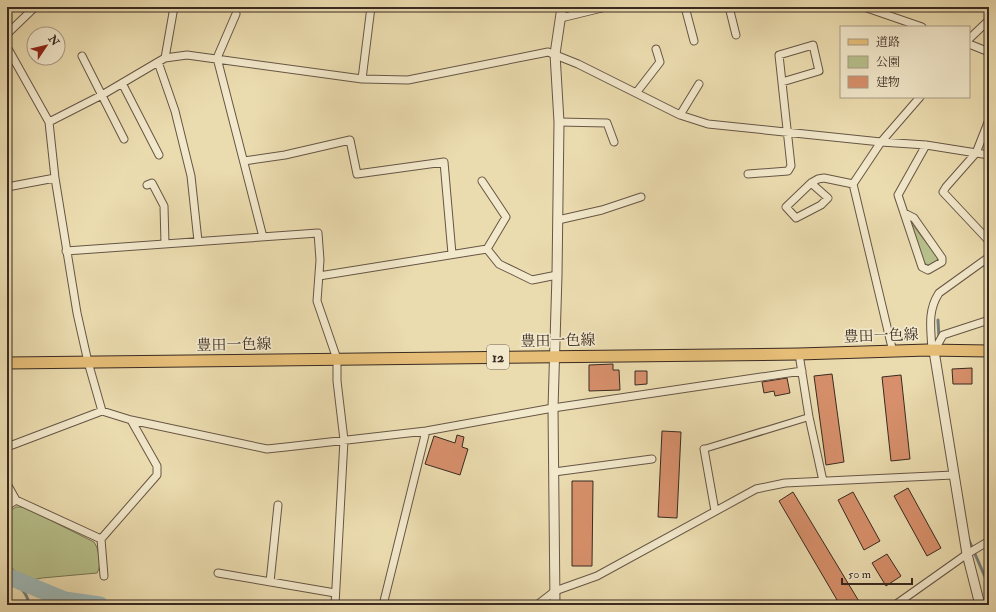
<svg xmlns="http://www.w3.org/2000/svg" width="996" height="612" viewBox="0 0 996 612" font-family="'IM FELL Double Pica','Noto Serif JP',serif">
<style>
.green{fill:#b7c08b;stroke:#787556}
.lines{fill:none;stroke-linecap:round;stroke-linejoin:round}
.stream{stroke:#76807b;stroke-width:3}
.river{stroke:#9eb9b7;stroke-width:17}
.building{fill:#d7906b;stroke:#392a22}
.pedestrian-casing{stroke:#665645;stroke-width:8}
.minor-casing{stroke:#665645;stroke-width:9}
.tertiary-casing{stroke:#665645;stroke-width:11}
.primary-casing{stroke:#392a22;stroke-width:13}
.pedestrian{stroke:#f2e8cb;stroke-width:5.5}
.minor{stroke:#f2e8cb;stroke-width:7}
.tertiary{stroke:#f2e8cb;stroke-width:9}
.primary{stroke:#e6be78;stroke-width:11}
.labels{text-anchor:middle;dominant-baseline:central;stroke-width:3.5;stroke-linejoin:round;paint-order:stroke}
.shield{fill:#f2e8cb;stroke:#706355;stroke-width:1}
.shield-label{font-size:14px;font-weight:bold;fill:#392a22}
.street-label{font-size:15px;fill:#392a22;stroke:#f2e8cb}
</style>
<rect width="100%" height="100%" fill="#ebdcaf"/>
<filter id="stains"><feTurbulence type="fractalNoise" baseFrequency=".005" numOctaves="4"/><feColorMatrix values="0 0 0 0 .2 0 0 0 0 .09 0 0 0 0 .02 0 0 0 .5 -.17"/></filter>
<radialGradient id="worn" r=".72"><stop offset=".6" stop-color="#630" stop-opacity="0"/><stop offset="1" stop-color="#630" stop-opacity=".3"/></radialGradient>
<path class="green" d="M 911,225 L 913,225 L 938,258 L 936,263 L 930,266 L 924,263 Z
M 16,507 L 24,507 L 94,542 C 99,549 102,566 97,573 L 42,578 L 27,581 L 7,564 L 7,513 Z"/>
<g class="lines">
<path class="stream" d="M 938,320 L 939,338
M 968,538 L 989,586
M 7,576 C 17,584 28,592 29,605"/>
<path class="river" d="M 7,576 L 65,600 L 100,605"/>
</g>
<path class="building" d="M 613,364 L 613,370 L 619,370 L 620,390 L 589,391 L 589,365 Z
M 972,368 L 972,384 L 953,384 L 952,369 Z
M 635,371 L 647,371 L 647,384 L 635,385 Z
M 832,374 L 844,462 L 826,465 L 814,376 Z
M 901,375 L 910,459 L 891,461 L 882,377 Z
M 787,378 L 790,393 L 775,396 L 774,391 L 764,393 L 762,382 Z
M 662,431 L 681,432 L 677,518 L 658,517 Z
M 457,435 L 464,437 L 462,447 L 468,449 L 460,475 L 425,464 L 434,436 L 455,443 Z
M 572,481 L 593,481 L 592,566 L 572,566 Z
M 908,488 L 941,548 L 927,556 L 894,496 Z
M 793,492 L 860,603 L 856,605 L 840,605 L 779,501 Z
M 853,492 L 880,541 L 864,550 L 838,500 Z
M 887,554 L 901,576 L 886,586 L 872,563 Z"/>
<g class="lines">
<g class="pedestrian-casing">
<path id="pedestrian" d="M 704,449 L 809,417"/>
</g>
<g class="minor-casing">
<path id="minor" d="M 685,7 L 694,41
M 729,7 L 736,35
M 864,7 L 922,27
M 236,14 L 217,58 L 263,237
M 561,18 L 606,7
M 7,34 L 35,7
M 969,39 L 989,20
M 969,44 L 989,52
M 7,47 L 49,122 L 55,178 L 77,313 L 88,362 L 102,411
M 82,56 L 124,139
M 165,58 L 174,7
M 158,62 L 175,111 L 191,176 L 198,241
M 362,79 L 371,7
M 122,83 L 159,155
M 636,93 L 660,62 L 656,49
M 680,115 L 699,84
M 989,120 L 976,153 L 946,187 L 943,192 L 989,241
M 49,122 L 102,95 L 158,62 L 165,58 L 187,55 L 362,79 L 408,80 L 548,52 L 578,64 L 680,115 L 708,124 L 881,142 L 926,145 L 989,155
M 559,122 L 607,123 L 614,142
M 244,161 L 285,155 L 350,140 L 357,174 L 444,162 L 452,254
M 748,174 L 788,171 L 791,166 L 779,55 L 813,45 L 819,71 L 782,82
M 482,181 L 506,217 L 487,249 L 499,264 L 532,280 L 557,275
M 811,183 L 828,198 L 821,205 L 796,218 L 786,207 L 811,183 L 818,179 L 824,178 L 853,184
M 147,185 L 152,183 L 164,206 L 165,244
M 7,187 L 55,178
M 904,213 L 914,218 L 942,258 L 942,262 L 928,270 L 922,267 L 898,195 L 926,145
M 558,220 L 602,210 L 641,197
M 66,251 L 318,233 L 320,260 L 317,301 L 337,359 L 337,381 L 344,440 L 335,605
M 319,276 L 487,249
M 932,350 C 931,330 927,311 939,293 L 989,257
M 934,351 L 943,335 L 989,320
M 893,352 L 853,184 L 881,142 L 920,97
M 799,354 L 809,417 L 823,481
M 131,420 L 267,449 L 286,447 L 426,431 L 553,408 L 802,371
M 7,447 L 102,411 L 131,420 L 157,466 L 157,475 L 101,539
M 704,449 L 715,511
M 554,472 L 652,459
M 7,484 L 16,500 L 101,539 L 104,576
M 7,506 L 16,500
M 218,573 L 335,593
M 270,582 L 278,505
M 383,605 L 426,431
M 537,605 L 555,591 L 597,576 L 756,489 L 785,483 L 953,475
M 895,605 L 967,554 L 989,541"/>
</g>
<g class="tertiary-casing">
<path id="tertiary" d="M 934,351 L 967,554 L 980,605
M 555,605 L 553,408 L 557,275 L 559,122 L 555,54 L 562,7"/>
</g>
<g class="primary-casing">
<path id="primary" d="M 7,363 L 799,354 L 928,350 L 989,351"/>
</g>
<use href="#pedestrian" class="pedestrian"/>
<use href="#minor" class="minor"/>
<use href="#tertiary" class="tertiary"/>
<use href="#primary" class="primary"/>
</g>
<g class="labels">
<rect class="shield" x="487" y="345" width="22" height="24" rx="3"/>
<g class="shield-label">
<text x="498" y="357">12</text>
</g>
<g class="street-label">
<text transform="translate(881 336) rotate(-2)">豊田一色線</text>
<text transform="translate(558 341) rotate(-1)">豊田一色線</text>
<text transform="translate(234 345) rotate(-1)">豊田一色線</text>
</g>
</g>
<rect width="996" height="612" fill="none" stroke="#ebdcaf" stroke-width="24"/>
<rect x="8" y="8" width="980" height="596" fill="none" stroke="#392a22" stroke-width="2"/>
<rect x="12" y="12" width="972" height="588" fill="none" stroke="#392a22"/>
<rect x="840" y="26" width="130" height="72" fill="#f2e8cb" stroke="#a89c87"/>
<rect x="848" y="39" width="20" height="6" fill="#e6be78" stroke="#a89c87"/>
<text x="876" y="46" font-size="12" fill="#392a22">道路</text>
<rect x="848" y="56" width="20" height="12" fill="#b7c08b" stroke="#a89c87"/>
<text x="876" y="66" font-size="12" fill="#392a22">公園</text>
<rect x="848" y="76" width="20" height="12" fill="#d7906b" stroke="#a89c87"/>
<text x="876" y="86" font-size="12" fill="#392a22">建物</text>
<g transform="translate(46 46) rotate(55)"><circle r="19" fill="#f2e8cb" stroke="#a89c87"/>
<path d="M0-3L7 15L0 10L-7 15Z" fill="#8f2418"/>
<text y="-6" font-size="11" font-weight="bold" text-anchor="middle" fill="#392a22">N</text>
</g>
<path d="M842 578v6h70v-6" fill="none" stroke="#392a22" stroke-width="2"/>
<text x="848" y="578" font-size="12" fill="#392a22" stroke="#f2e8cb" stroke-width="3" paint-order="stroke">50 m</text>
<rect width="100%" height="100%" filter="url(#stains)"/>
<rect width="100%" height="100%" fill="url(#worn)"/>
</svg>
